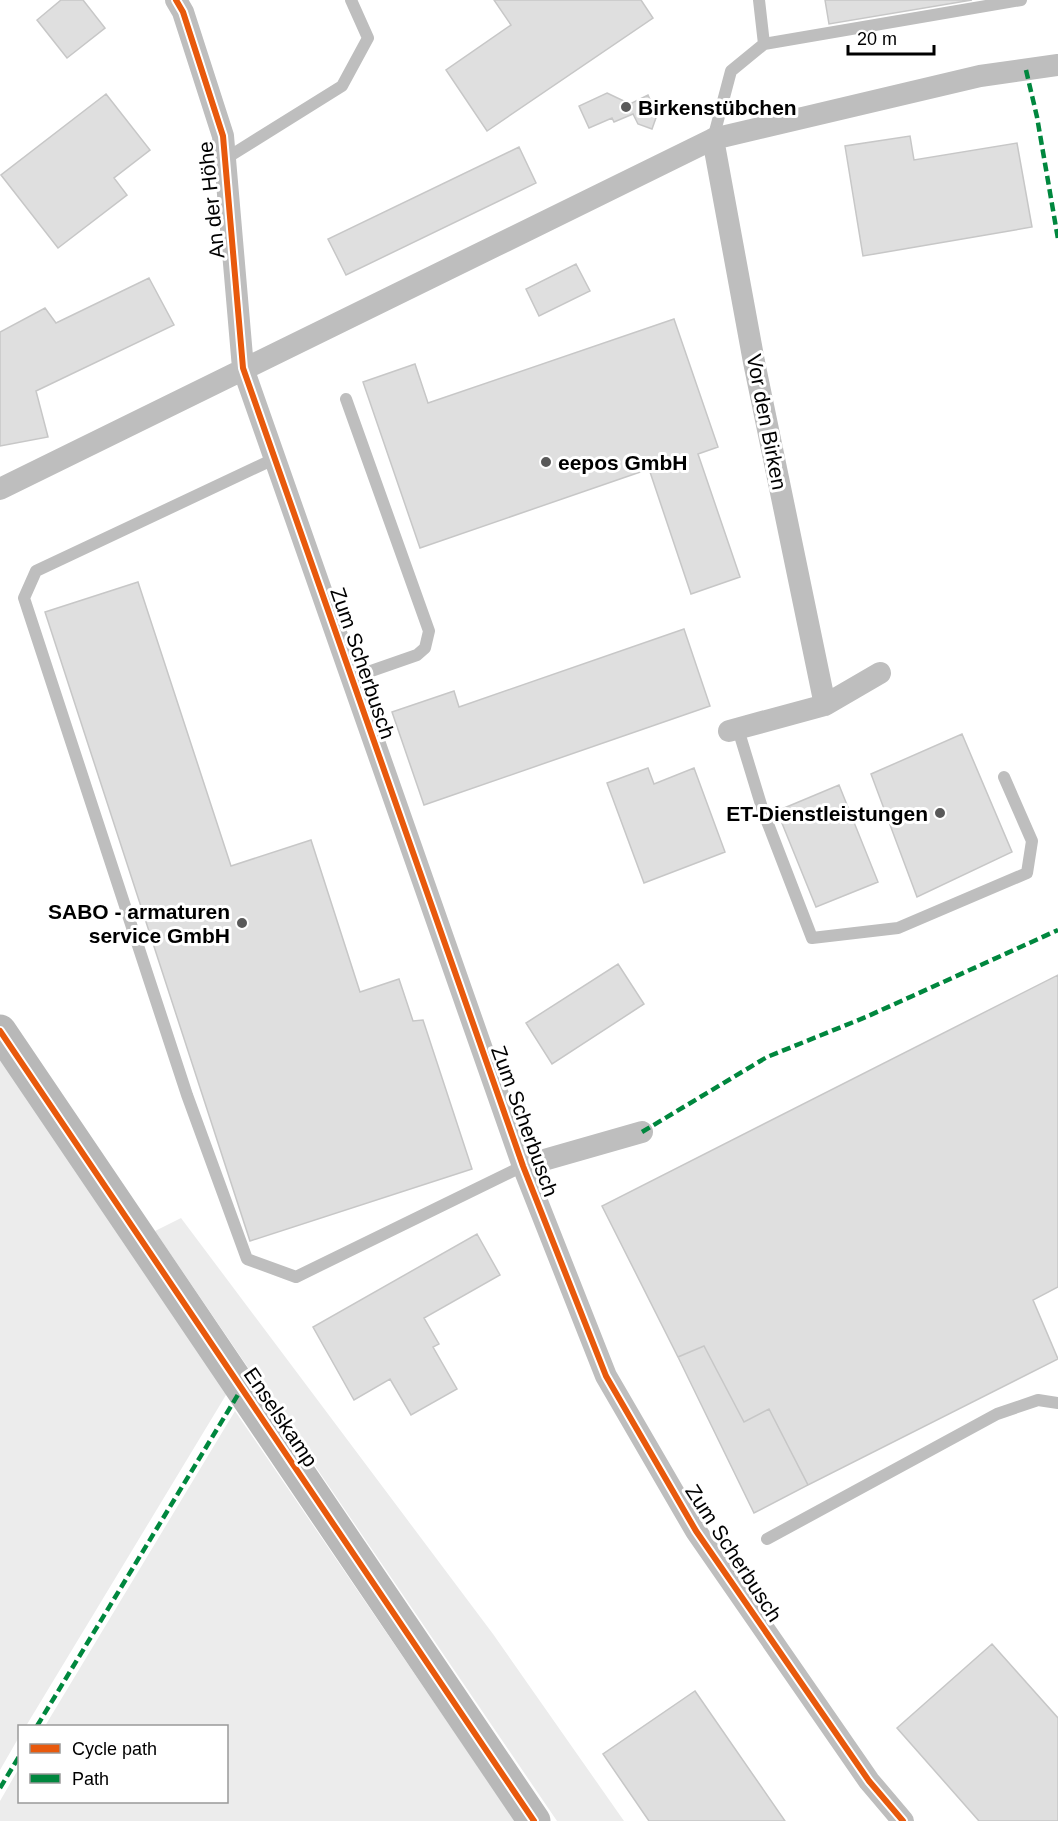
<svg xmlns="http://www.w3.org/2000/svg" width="1058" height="1821" viewBox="0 0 1058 1821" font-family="Arial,sans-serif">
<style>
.green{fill:#ececec}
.building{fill:#dfdfdf;stroke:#c7c7c7;stroke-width:1.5}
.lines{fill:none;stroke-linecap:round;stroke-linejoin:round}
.service{stroke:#bebebe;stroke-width:12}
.minor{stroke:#bebebe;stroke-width:22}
.secondary{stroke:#b8b8b8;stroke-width:33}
.quiet{stroke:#00873e;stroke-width:4.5;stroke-dasharray:9 4.5;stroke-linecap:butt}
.cycleway-casing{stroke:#fff;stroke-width:10}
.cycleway{stroke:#e8590c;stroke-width:6}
.poi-dot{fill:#595959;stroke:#fff;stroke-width:2}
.labels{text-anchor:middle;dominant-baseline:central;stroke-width:6;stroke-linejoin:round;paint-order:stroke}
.poi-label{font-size:21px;font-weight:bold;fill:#000;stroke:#fff;text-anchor:start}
.street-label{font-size:21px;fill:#000;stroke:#fff}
</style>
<rect width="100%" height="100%" fill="#fff"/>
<path class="green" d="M 0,1053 L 229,1390 L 26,1726 L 20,1726 L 19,1737 L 0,1770 Z
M 181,1218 L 493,1634 L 624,1821 L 557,1821 L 155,1231 Z
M 235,1411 L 515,1821 L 0,1821 L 0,1801 L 19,1768 L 20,1802 L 226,1802 L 226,1726 L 45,1726 Z"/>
<path class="building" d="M 61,0 L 83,0 L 105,28 L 67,58 L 37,20 Z
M 494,0 L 641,0 L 653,18 L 487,131 L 446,70 L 511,25 Z
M 825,0 L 972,0 L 829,24 Z
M 607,93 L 630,104 L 648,95 L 657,115 L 652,129 L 638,124 L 633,114 L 614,122 L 612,118 L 589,128 L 579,106 Z
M 106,94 L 150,150 L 114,178 L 127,195 L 58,248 L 1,175 Z
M 910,136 L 914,160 L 1017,143 L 1032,227 L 863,256 L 845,146 Z
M 519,147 L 536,183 L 346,275 L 328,239 Z
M 576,264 L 590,291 L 539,316 L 526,289 Z
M 149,278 L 174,325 L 36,391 L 48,437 L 0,446 L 0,332 L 45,308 L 56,323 Z
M 674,319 L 718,447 L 698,454 L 740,577 L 691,594 L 649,469 L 420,548 L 363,382 L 415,364 L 428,403 Z
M 138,582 L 231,866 L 311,840 L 360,992 L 399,979 L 413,1021 L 423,1020 L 472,1169 L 250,1241 L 45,612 Z
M 684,629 L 710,706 L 424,805 L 392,712 L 454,691 L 459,707 Z
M 962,734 L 1012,852 L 917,897 L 871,774 Z
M 648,768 L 654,784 L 694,768 L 725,852 L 644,883 L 607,783 Z
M 839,785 L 878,882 L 816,907 L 777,811 Z
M 618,964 L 644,1004 L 552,1064 L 526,1023 Z
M 1058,975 L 1058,1287 L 1033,1300 L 1058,1359 L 808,1485 L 769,1409 L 744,1422 L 704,1346 L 678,1357 L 602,1206 Z
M 477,1234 L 500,1275 L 424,1318 L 439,1344 L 433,1347 L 457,1389 L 411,1415 L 390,1379 L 354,1400 L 313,1327 Z
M 704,1346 L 744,1422 L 769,1409 L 808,1485 L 754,1513 L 678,1357 Z
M 992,1644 L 1058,1718 L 1058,1821 L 979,1821 L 897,1728 Z
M 695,1691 L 785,1821 L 649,1821 L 603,1754 Z"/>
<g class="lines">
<path class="service" d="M 759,0 L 764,44
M 713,139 L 731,71 L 764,44 L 1021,0
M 225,159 L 342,86 L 368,38 L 351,0
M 346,399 L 429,631 L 425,648 L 417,655 L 351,678
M 274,459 L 36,571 L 24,598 L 187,1095 L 247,1259 L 296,1277 L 523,1166
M 738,729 L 763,811 L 812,938 L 898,928 L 1027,873 L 1032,841 L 1004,777
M 767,1539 L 997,1414 L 1038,1400 L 1058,1403"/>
<path class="minor" d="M 176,0 L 183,12 L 223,136 L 243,368 L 523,1166 L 606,1376 L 696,1531 L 869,1781 L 903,1821
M 713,139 L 754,362 L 825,705 L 729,731
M 0,489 L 713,139 L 980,76 L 1058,65
M 825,705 L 880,673
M 523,1166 L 642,1132"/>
<path class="secondary" d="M 0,1031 L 534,1821"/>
<path class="quiet" d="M 1026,70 L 1037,117 L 1058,239
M 642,1132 L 767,1057 L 866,1017 L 1058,930
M 37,1726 L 242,1388
M 0,1788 L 20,1755"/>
<g class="cycleway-casing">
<path id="cycleway" d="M 176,0 L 183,12 L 223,136 L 243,368 L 523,1166 L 606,1376 L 696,1531 L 869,1781 L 903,1821
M 0,1031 L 534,1821"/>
</g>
<use href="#cycleway" class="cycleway"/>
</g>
<g class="poi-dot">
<circle cx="626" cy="107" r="6"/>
<circle cx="546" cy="462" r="6"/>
<circle cx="940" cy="813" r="6"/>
<circle cx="242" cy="923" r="6"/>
</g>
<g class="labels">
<g class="poi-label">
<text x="638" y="107">Birkenstübchen</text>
<text x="558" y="462">eepos GmbH</text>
<text x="928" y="813" text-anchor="end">ET-Dienstleistungen</text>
<text x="230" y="911" text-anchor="end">SABO - armaturen<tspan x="230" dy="24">service GmbH</tspan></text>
</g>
<g class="street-label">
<text transform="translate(211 200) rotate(-96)">An der Höhe</text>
<text transform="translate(767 422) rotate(79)">Vor den Birken</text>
<text transform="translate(363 663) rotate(71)">Zum Scherbusch</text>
<text transform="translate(525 1121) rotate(70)">Zum Scherbusch</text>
<text transform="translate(281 1417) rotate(56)">Enselskamp</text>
<text transform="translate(734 1553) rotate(57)">Zum Scherbusch</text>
</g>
</g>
<rect x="18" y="1725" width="210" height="78" fill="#ffffff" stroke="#999999" stroke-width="1.5"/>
<rect x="30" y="1744" width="30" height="9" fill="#e8590c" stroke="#999999" stroke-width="1.5"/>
<text x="72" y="1755" font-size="18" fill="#000000">Cycle path</text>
<rect x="30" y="1774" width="30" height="9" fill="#00873e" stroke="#999999" stroke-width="1.5"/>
<text x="72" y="1785" font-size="18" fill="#000000">Path</text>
<path d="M848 45v9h86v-9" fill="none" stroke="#000000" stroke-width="3"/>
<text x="857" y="45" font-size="18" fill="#000000" stroke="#ffffff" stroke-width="4.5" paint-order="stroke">20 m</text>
</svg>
